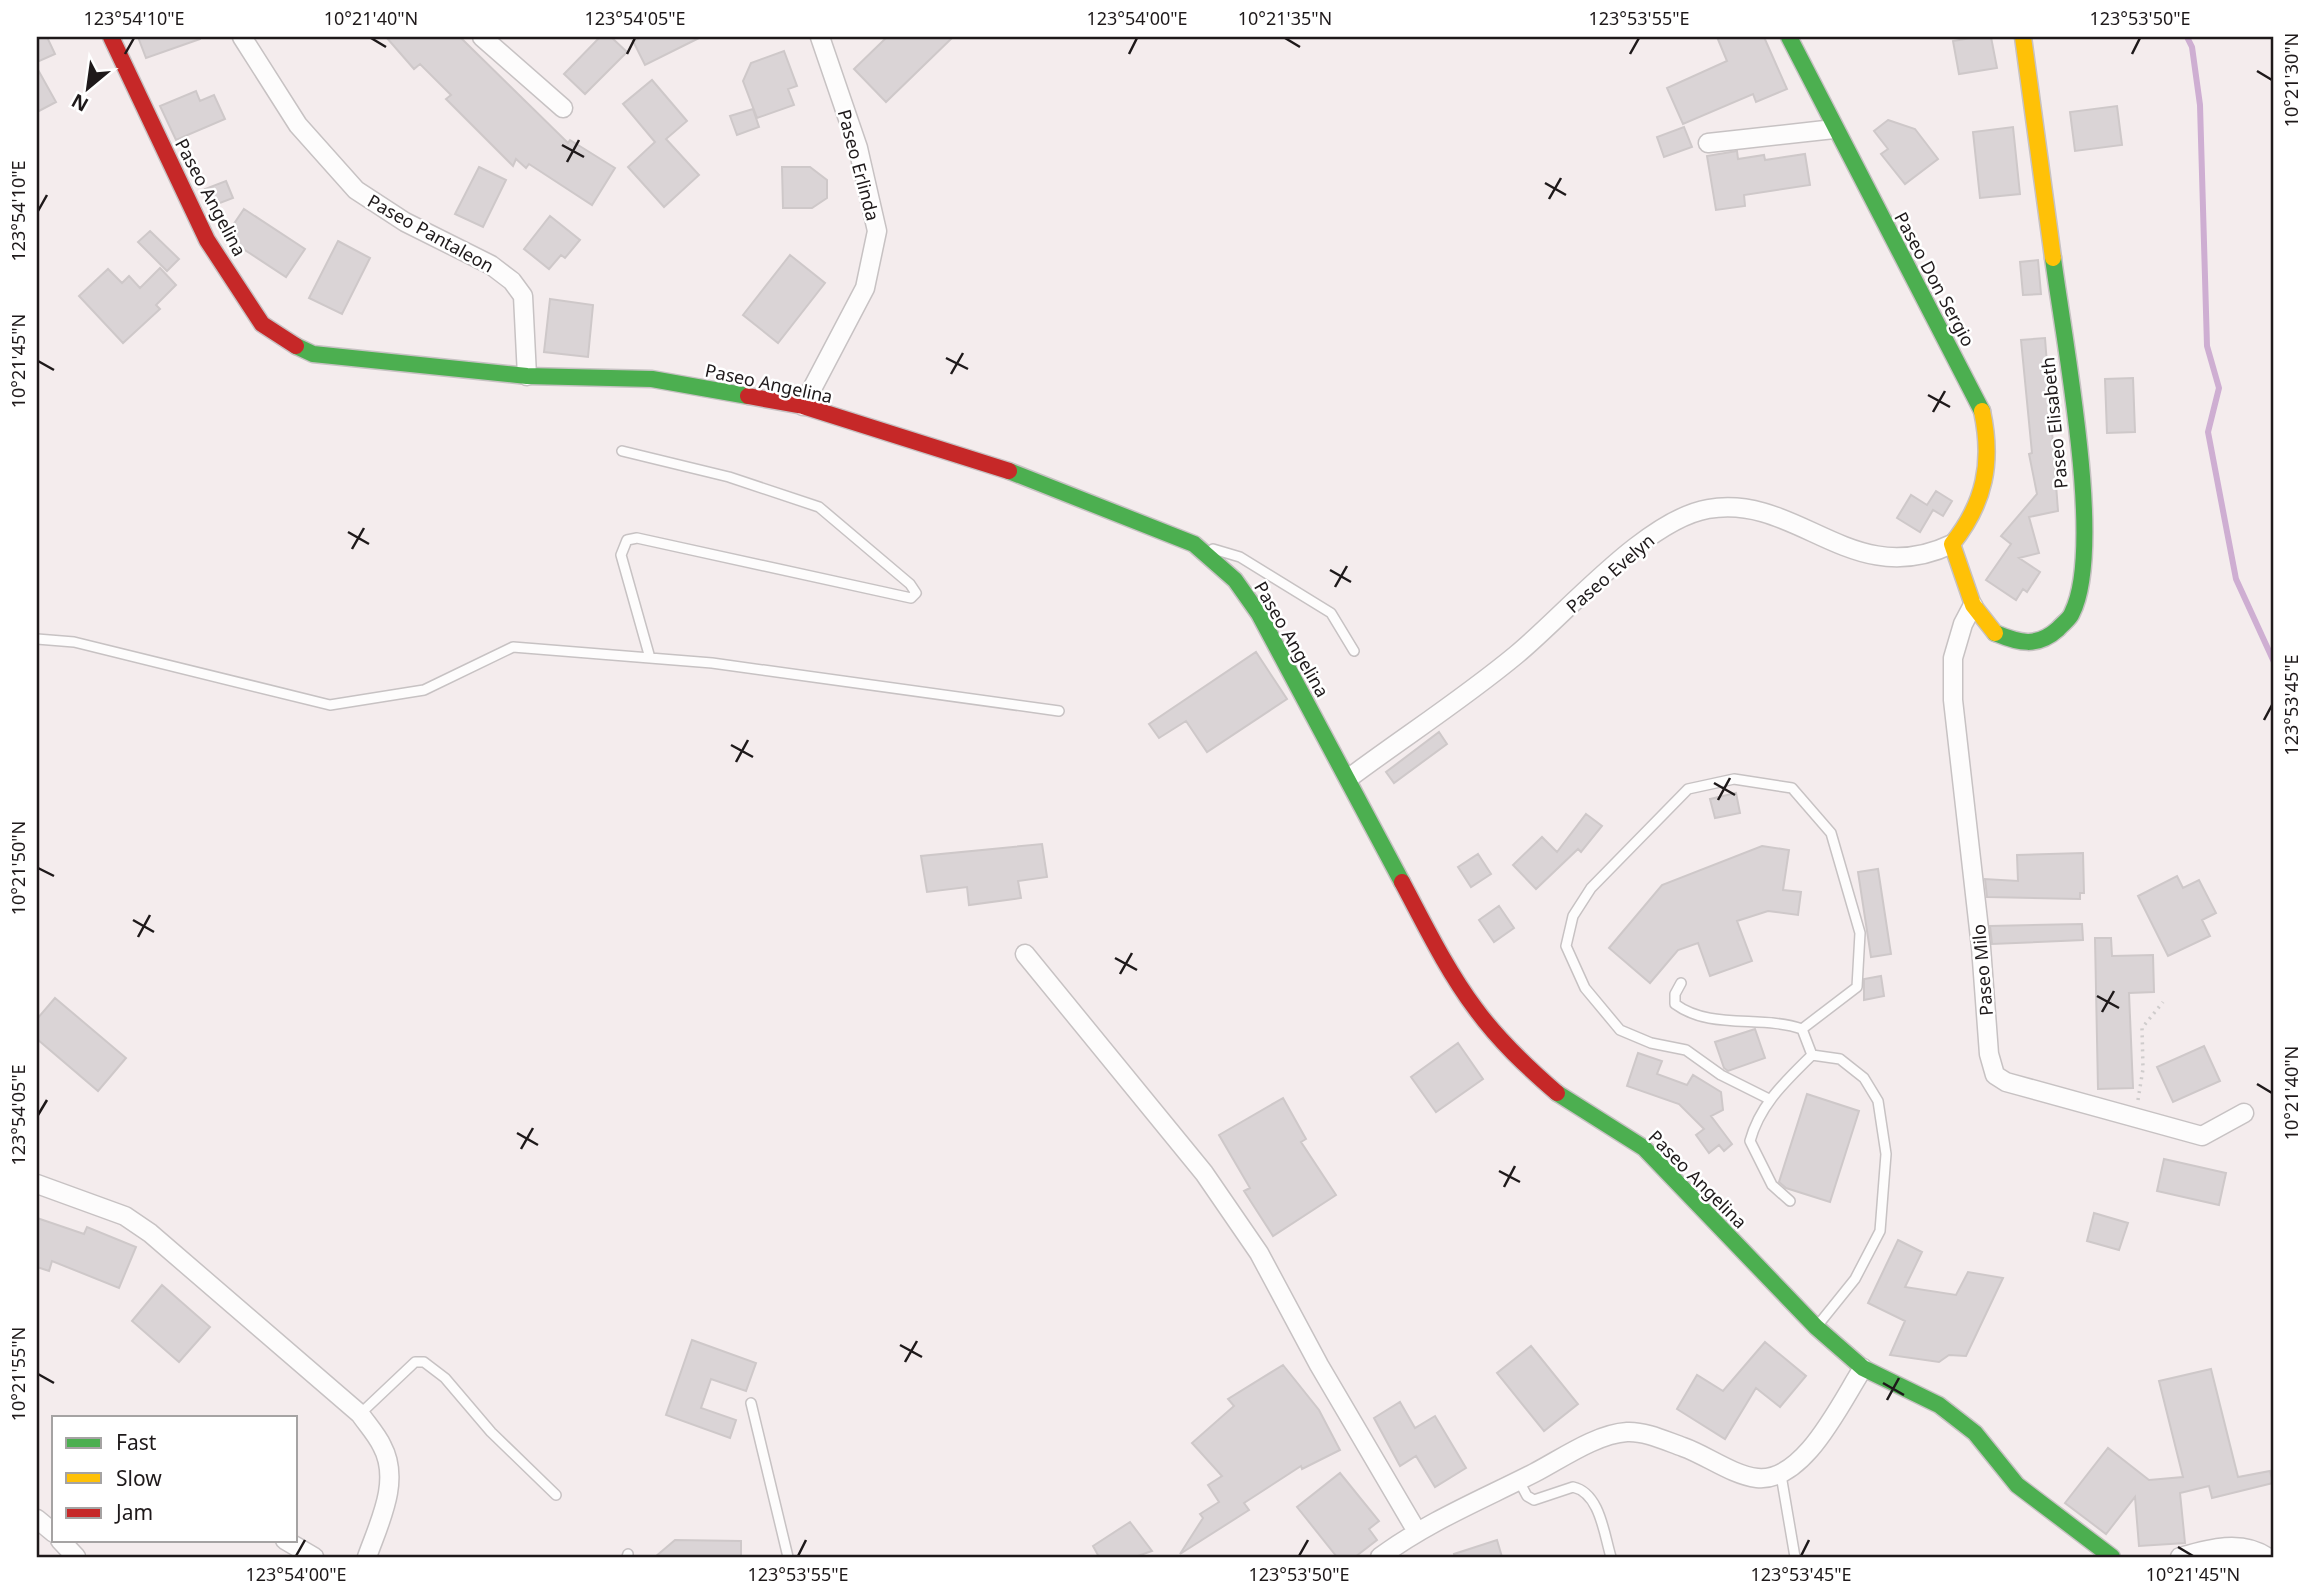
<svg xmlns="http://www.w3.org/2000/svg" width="2311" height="1594" viewBox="0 0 2311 1594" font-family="'Noto Sans',sans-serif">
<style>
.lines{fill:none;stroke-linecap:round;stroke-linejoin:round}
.stream{stroke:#ceaed2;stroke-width:6}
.building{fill:#dad4d6;stroke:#cec8c9;stroke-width:2}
.lane-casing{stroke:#c7c2c3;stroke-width:12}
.street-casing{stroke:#c7c2c3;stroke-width:21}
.fast-casing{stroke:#c7c2c3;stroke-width:19}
.slow-casing{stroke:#c7c2c3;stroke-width:19}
.jam-casing{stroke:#c7c2c3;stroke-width:19}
.path{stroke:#cfcccc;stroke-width:3.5;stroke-dasharray:2 5;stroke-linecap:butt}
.lane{stroke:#fdfcfc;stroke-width:9}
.street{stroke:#fdfcfc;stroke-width:18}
.fast{stroke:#4caf50;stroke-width:16}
.slow{stroke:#ffc107;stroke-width:16}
.jam{stroke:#c62828;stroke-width:16}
.ticks{fill:none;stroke:#1e191a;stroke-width:2.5}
.labels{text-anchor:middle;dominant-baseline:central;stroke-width:5;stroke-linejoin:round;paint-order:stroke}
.street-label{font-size:18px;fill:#1e191a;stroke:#fff}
.neatline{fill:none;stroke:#1e191a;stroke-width:2.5}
.ticks-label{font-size:18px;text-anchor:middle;fill:#1e191a}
</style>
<rect width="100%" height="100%" fill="#f4eced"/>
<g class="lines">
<path class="stream" d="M 2187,37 L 2192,47 L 2200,105 L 2207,346 L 2219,388 L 2208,432 L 2236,579 L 2274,662"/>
</g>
<path class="building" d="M 37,37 L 47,37 L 55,54 L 37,62 Z
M 138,37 L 200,37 L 200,39 L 146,58 Z
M 386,37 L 460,37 L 568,143 L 570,140 L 615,168 L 592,205 L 529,164 L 526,168 L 516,159 L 513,166 L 446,99 L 451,95 L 420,64 L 414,69 Z
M 600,37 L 611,37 L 627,52 L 585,94 L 564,74 Z
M 642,37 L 701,37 L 645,65 L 633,41 Z
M 887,37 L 953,37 L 886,102 L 854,69 Z
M 1717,37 L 1764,37 L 1787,89 L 1756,102 L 1753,94 L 1683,124 L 1667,88 L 1727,61 Z
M 1977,37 L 1991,37 L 1997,68 L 1959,74 L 1953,41 Z
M 784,51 L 797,86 L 788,89 L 794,105 L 757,118 L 743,81 L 751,63 Z
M 37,68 L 56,102 L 37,112 Z
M 652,80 L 687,121 L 666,139 L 699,175 L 664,207 L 628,167 L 655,142 L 623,104 Z
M 196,91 L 200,101 L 214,95 L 225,119 L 176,140 L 160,106 Z
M 2117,106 L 2122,145 L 2075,151 L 2070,112 Z
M 753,109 L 759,127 L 737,135 L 730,116 Z
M 1888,120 L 1915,129 L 1938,159 L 1905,184 L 1881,154 L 1888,149 L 1874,131 Z
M 1684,127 L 1692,147 L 1664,157 L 1657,137 Z
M 2013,127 L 2020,194 L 1980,198 L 1973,132 Z
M 1737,151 L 1738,159 L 1764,155 L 1765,160 L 1805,154 L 1810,185 L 1744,195 L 1745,206 L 1716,210 L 1707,156 Z
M 479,167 L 506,180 L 483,227 L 455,214 Z
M 782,167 L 810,167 L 827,180 L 827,198 L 812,208 L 783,208 Z
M 226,181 L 233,198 L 212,206 L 205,189 Z
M 244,209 L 305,249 L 286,277 L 225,237 Z
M 550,216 L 580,240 L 565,258 L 561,255 L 549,269 L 524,249 Z
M 150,231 L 179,259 L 167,271 L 138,242 Z
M 338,241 L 370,258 L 342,314 L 309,298 Z
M 790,255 L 825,283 L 778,343 L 743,315 Z
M 2038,260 L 2041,294 L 2023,295 L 2020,262 Z
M 160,268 L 176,285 L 156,305 L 160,309 L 123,343 L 79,296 L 108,269 L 122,283 L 129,276 L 140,288 Z
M 550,299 L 593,305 L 588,357 L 544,352 Z
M 2045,338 L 2058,511 L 2029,517 L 2039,553 L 2019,558 L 2040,572 L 2027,592 L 2023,589 L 2016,600 L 1986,580 L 2011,544 L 2001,536 L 2037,494 L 2029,454 L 2032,453 L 2021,340 Z
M 2133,378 L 2135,432 L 2107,433 L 2105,379 Z
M 1936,491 L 1952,501 L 1943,516 L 1933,510 L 1920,532 L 1897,518 L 1911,495 L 1927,505 Z
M 1256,652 L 1287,699 L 1207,752 L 1186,721 L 1159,738 L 1149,724 Z
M 1439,732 L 1447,744 L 1394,783 L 1386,772 Z
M 1736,793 L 1740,813 L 1715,818 L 1710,799 Z
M 1586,814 L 1602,826 L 1581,852 L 1578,849 L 1536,889 L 1513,865 L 1542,837 L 1557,852 Z
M 1042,844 L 1047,877 L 1018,881 L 1021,898 L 969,905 L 967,887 L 927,892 L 921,856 Z
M 1762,846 L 1789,850 L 1783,890 L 1801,892 L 1798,915 L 1768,911 L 1737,921 L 1752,961 L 1710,976 L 1698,943 L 1678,950 L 1650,983 L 1609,948 L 1662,885 Z
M 2083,853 L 2084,893 L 2080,893 L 2080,899 L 1987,897 L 1985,879 L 2018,881 L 2017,855 Z
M 1478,854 L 1491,874 L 1471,887 L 1458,867 Z
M 1878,869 L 1891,954 L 1871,957 L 1858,872 Z
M 2177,876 L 2183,888 L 2199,880 L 2216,913 L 2202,920 L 2210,936 L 2168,956 L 2138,896 Z
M 1499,906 L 1514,928 L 1494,942 L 1479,920 Z
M 2082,924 L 2083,940 L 1992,944 L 1990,926 Z
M 2095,938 L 2111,938 L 2112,956 L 2153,955 L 2154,992 L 2129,993 L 2133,1088 L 2098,1089 Z
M 1881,976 L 1884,996 L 1864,1000 L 1864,979 Z
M 55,998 L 126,1058 L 98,1091 L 37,1039 L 37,1019 Z
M 1755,1029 L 1765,1058 L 1728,1071 L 1724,1068 L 1715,1042 Z
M 1458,1043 L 1483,1079 L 1436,1112 L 1411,1077 Z
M 2204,1046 L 2220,1081 L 2173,1102 L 2157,1067 Z
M 1638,1053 L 1662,1061 L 1657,1074 L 1687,1085 L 1693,1075 L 1721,1092 L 1723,1110 L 1711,1116 L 1732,1144 L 1724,1151 L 1719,1145 L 1709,1153 L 1696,1135 L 1704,1129 L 1679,1104 L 1627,1086 Z
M 1807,1094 L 1859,1111 L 1830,1202 L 1786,1188 L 1779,1182 Z
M 1283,1098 L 1306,1139 L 1301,1142 L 1336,1195 L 1273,1236 L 1244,1191 L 1250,1188 L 1219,1135 Z
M 2164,1159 L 2226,1173 L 2219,1205 L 2157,1191 Z
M 2094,1213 L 2128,1223 L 2119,1250 L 2087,1241 Z
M 37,1218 L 84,1234 L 87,1227 L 136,1247 L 119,1288 L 52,1261 L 49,1271 L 37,1267 Z
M 1898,1240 L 1922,1252 L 1905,1287 L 1956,1295 L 1968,1272 L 2003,1278 L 1966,1356 L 1949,1355 L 1939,1362 L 1890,1355 L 1905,1321 L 1868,1303 Z
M 162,1285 L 210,1327 L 179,1362 L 132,1321 Z
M 692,1340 L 756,1363 L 746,1391 L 711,1379 L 701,1408 L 736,1420 L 730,1438 L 666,1415 Z
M 1765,1342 L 1806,1376 L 1780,1407 L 1756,1388 L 1725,1439 L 1677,1409 L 1697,1375 L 1723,1391 Z
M 1531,1346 L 1578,1404 L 1544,1431 L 1497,1373 Z
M 1283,1365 L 1319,1410 L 1340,1450 L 1302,1469 L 1301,1466 L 1244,1503 L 1249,1510 L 1180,1554 L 1203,1518 L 1200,1514 L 1219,1502 L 1208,1485 L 1222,1476 L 1192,1443 L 1234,1406 L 1228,1399 Z
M 2211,1369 L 2238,1477 L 2270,1471 L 2273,1483 L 2212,1498 L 2209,1486 L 2180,1493 L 2185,1543 L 2139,1546 L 2135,1497 L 2106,1534 L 2065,1503 L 2108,1448 L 2149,1480 L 2183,1477 L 2159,1381 Z
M 1400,1402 L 1415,1428 L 1435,1416 L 1466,1468 L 1435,1487 L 1416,1456 L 1400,1466 L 1374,1418 Z
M 1340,1473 L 1379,1521 L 1369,1529 L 1377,1540 L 1355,1557 L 1337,1557 L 1297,1507 Z
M 1130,1522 L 1152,1551 L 1135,1557 L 1099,1557 L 1093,1546 Z
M 675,1540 L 741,1541 L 741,1557 L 655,1557 Z
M 1497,1540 L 1502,1557 L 1455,1557 L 1454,1554 Z"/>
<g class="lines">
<g class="lane-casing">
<path id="lane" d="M 622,451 L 729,477 L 819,507 L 910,584 L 916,593 L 911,598 L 637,538 L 627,540 L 621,555 L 650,658
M 1213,549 L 1240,557 L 1331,613 L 1354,651
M 37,639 L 74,642 L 330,705 L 424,690 L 513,647 L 712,663 L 1059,711
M 1681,983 L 1675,994 L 1675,1004 C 1710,1030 1762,1015 1802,1029 L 1812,1055
M 1769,1099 L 1721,1075 L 1686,1050 L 1651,1043 L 1620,1030 L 1585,988 L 1566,946 L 1573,916 L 1591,888 L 1688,789 L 1734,779 L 1792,788 L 1831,833 L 1860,933 L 1857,987 L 1802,1029
M 1790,1201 L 1772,1185 L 1750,1141 C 1760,1104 1786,1081 1812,1055 L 1840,1059 L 1864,1078 L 1878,1101 L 1886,1154 L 1880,1231 L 1855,1279 L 1818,1325
M 751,1403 L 788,1557
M 360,1414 L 415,1362 L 424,1362 L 445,1378 L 491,1432 L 556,1495
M 1781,1475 L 1795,1557
M 1519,1481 L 1527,1496 L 1534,1500 L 1573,1487 C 1600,1493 1604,1534 1611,1557
M 627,1557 L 628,1554"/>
</g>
<g class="street-casing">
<path id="street" d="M 242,37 L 298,125 L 356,190 L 405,222 L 491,265 L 512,281 L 523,296 L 527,376
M 482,37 L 563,108
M 1708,143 L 1834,129
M 803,406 L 865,288 L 877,231 L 858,148 L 820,37
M 1973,605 L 1963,624 L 1953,658 L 1953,700 L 1981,947 L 1989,1054 L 1995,1075 L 2006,1082 L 2202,1136 L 2244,1113
M 1349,778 C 1404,737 1463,699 1516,655 C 1566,614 1645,520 1708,509 C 1798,493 1852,592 1952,544
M 1025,954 L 1204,1173 L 1259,1253 L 1319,1365 L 1416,1530
M 37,1184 L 125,1216 L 150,1233 L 360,1414 C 367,1424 377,1435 382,1446 C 401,1481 379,1523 367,1557
M 37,1519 L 54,1533
M 60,1540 L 76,1557
M 285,1540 L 314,1557
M 1380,1557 C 1429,1521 1481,1500 1534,1473 C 1561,1459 1596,1434 1627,1432 C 1645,1431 1666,1441 1683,1447 C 1706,1455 1732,1475 1757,1478 C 1804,1483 1841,1402 1863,1368
M 2180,1557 C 2208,1549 2241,1539 2267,1557"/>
</g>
<g class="fast-casing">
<path id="fast" d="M 1789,37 L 1982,411
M 296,346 L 313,354 L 527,376 L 652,379 L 748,396
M 1009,471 L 1194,544 L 1235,580 L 1259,614 L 1402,882
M 1995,633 C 2019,643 2037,648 2058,629 C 2062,624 2070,619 2072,613 C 2105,548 2063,336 2053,258
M 1557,1093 L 1644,1148 L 1816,1327 L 1863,1368 L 1939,1405 L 1975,1433 L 2017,1485 L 2112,1557"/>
</g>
<g class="slow-casing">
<path id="slow" d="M 2023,37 L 2053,258
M 1982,411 C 1993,462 1985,503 1952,544 L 1973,605 L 1995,633"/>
</g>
<g class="jam-casing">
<path id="jam" d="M 111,37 L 207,240 L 262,324 L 296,346
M 748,396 L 803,406 L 1009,471
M 1402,882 C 1425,925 1446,969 1475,1008 C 1498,1040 1527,1067 1557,1093"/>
</g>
<path class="path" d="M 2138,1100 L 2143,1069 L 2142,1028 L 2163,1002"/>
<use href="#lane" class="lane"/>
<use href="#street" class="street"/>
<use href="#fast" class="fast"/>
<use href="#slow" class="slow"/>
<use href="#jam" class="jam"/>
</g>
<path class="ticks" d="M 371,38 L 386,47M 1285,38 L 1300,47M 125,54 L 134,38M 627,54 L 635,38M 1129,54 L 1137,38M 1630,54 L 1639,38M 2132,54 L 2140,38M 2257,71 L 2272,80M 562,145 L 584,157M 567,162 L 579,140M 1545,183 L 1566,195M 1549,199 L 1561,178M 38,211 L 47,195M 946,358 L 968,369M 38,361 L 54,370M 951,374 L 963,353M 1928,395 L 1950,407M 1933,412 L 1945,391M 348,532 L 369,544M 352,549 L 364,528M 1330,570 L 1351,582M 1335,587 L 1347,566M 2264,720 L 2272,705M 731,745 L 753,757M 736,762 L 748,740M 1714,783 L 1735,795M 1718,800 L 1730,778M 38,868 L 54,876M 133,920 L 154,932M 138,937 L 150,915M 1115,958 L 1137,970M 1120,974 L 1132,953M 2097,996 L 2119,1008M 2102,1012 L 2114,991M 2257,1084 L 2272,1093M 38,1115 L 47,1100M 517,1133 L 538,1145M 521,1149 L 533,1128M 1499,1171 L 1520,1182M 1504,1187 L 1515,1166M 900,1345 L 922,1357M 905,1362 L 917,1341M 38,1374 L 54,1383M 1883,1383 L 1904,1395M 1887,1400 L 1899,1378M 2178,1547 L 2193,1556M 296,1556 L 305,1540M 798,1556 L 806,1540M 1299,1556 L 1308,1540M 1801,1556 L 1809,1540"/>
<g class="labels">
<g class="street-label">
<text transform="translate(859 165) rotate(75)">Paseo Erlinda</text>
<text transform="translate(211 197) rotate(62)">Paseo Angelina</text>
<text transform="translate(431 233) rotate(29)">Paseo Pantaleon</text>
<text transform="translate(1935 279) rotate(62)">Paseo Don Sergio</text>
<text transform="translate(769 383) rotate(12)">Paseo Angelina</text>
<text transform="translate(2054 423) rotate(-96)">Paseo Elisabeth</text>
<text transform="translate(1610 573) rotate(-41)">Paseo Evelyn</text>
<text transform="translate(1292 639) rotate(60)">Paseo Angelina</text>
<text transform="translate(1982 970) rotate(-95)">Paseo Milo</text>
<text transform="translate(1698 1179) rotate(45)">Paseo Angelina</text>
</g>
</g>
<rect width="2311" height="1594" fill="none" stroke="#ffffff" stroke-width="77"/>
<rect x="52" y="1416" width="245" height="126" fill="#ffffff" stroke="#a5a3a3" stroke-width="2"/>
<rect x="66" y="1438" width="35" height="10" fill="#4caf50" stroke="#a5a3a3" stroke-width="2"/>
<text x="116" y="1450" font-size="21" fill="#1e191a">Fast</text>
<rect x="66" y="1473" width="35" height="10" fill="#ffc107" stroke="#a5a3a3" stroke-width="2"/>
<text x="116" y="1486" font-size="21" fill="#1e191a">Slow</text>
<rect x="66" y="1508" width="35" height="10" fill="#c62828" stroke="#a5a3a3" stroke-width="2"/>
<text x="116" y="1520" font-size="21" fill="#1e191a">Jam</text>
<g transform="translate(88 88) rotate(209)" stroke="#ffffff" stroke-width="5" paint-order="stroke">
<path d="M0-5L12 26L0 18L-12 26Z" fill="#1e191a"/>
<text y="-10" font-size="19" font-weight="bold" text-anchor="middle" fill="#1e191a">N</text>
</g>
<rect x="38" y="38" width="2234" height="1518" class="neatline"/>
<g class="ticks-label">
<text x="134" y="25">123°54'10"E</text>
<text x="371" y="25">10°21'40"N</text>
<text x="635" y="25">123°54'05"E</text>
<text x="1137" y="25">123°54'00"E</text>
<text x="1285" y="25">10°21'35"N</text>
<text x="1639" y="25">123°53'55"E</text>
<text x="2140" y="25">123°53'50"E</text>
<text transform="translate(2292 80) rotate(-90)" y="6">10°21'30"N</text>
<text transform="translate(19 211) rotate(-90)" y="6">123°54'10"E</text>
<text transform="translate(19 361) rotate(-90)" y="6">10°21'45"N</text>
<text transform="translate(2292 705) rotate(-90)" y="6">123°53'45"E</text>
<text transform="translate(19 868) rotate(-90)" y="6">10°21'50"N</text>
<text transform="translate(2292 1093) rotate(-90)" y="6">10°21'40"N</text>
<text transform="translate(19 1115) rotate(-90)" y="6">123°54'05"E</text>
<text transform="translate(19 1374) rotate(-90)" y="6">10°21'55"N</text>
<text x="296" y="1581">123°54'00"E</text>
<text x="798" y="1581">123°53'55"E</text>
<text x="1299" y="1581">123°53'50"E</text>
<text x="1801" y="1581">123°53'45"E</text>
<text x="2193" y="1581">10°21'45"N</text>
</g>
</svg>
